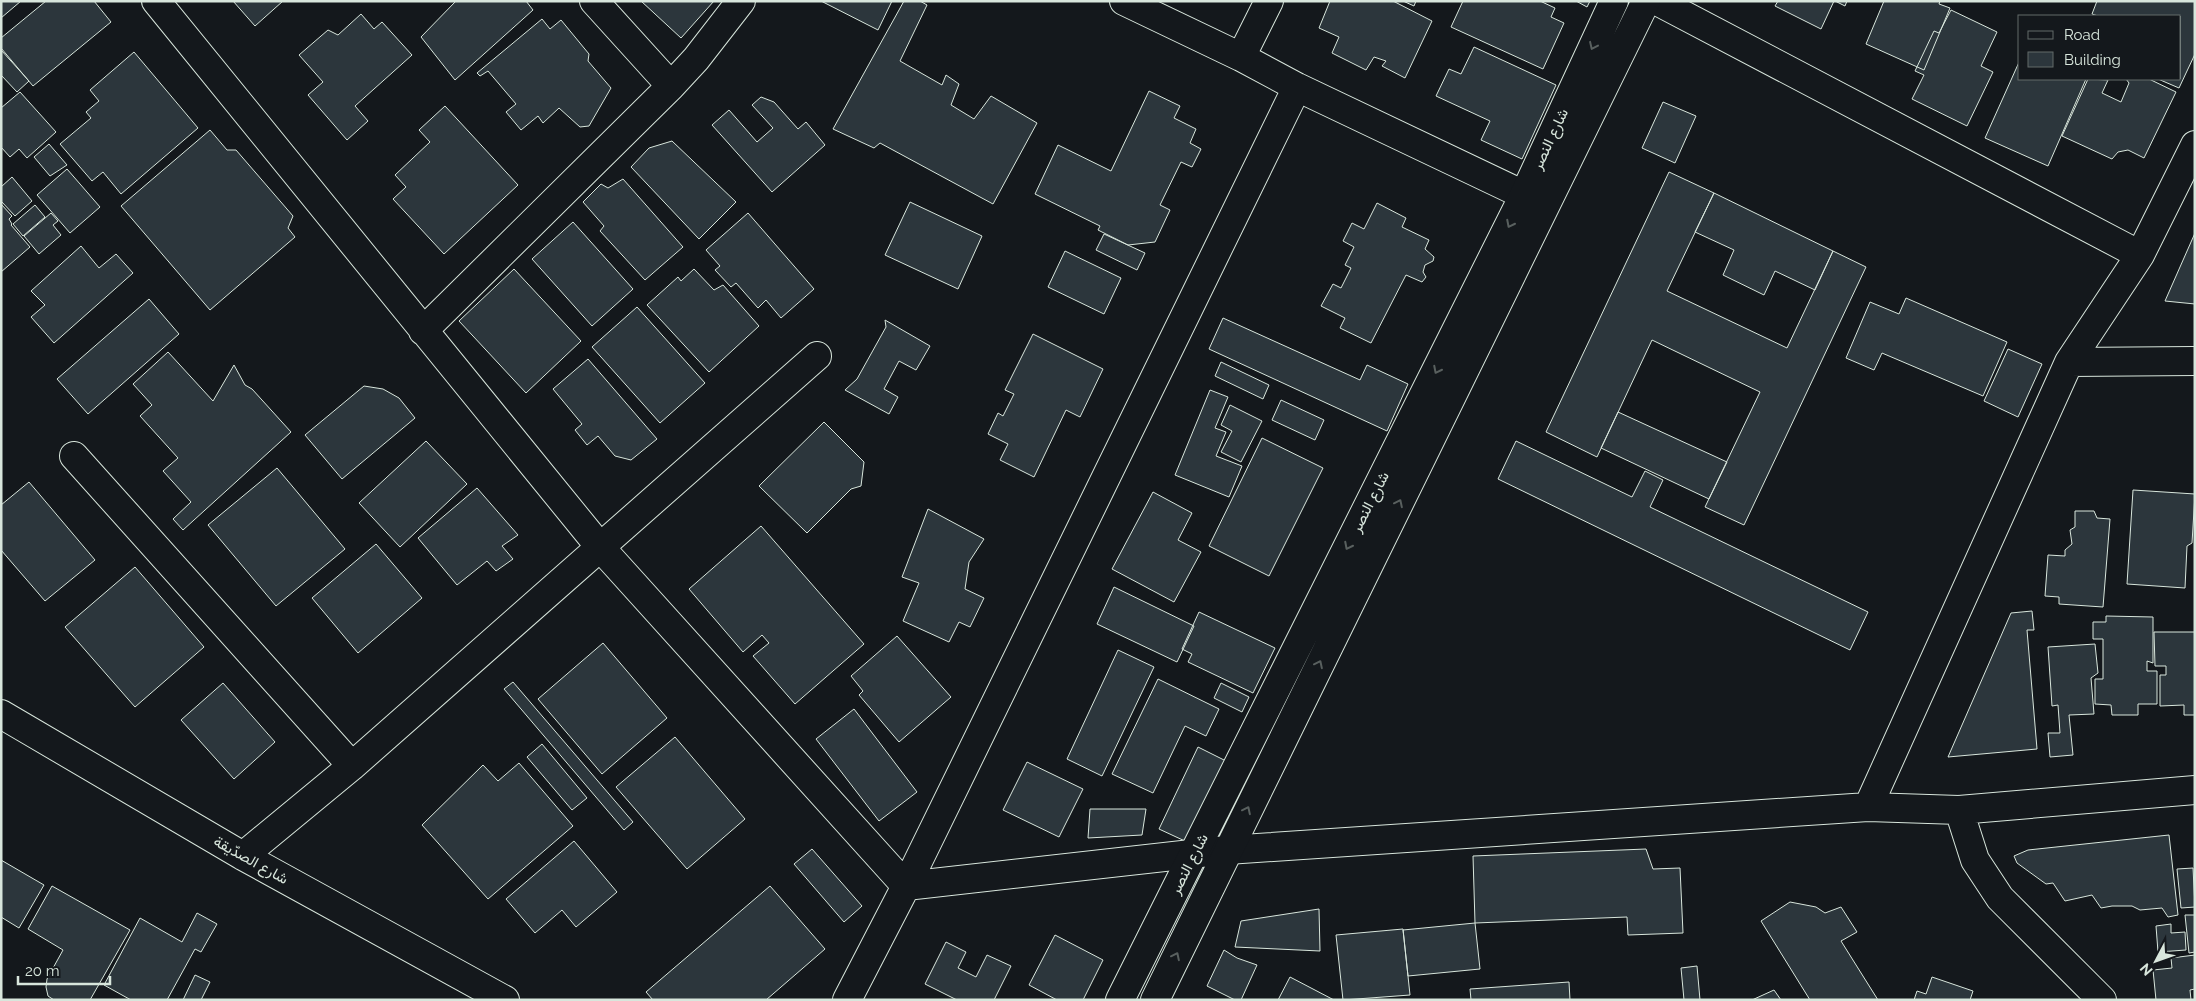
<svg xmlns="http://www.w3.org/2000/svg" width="2196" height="1001" viewBox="0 0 2196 1001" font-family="Raleway,Vazirmatn,sans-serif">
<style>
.building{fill:#2c363c;stroke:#d8e6dc}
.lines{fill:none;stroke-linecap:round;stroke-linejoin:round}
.street-casing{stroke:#d8e6dc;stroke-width:30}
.secondary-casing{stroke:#d8e6dc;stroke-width:30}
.street{stroke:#14181c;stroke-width:28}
.secondary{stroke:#14181c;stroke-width:28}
.oneway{stroke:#59605f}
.labels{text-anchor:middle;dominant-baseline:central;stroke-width:4;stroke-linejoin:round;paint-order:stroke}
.street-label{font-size:15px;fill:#d8e6dc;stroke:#14181c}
</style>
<rect width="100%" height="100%" fill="#14181c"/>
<path class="building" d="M 1,1 L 21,1 L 1,18 Z
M 46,1 L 94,1 L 111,22 L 33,86 L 1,48 L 1,38 Z
M 233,1 L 283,1 L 255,26 Z
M 456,1 L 526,1 L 533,10 L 455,80 L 421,37 Z
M 641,1 L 714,1 L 681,38 Z
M 821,1 L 892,1 L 878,30 Z
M 904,1 L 920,1 L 927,5 L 900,61 L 942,85 L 946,75 L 959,84 L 951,105 L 974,119 L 991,96 L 1037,123 L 993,204 L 880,143 L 874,148 L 833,129 Z
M 1330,1 L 1393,1 L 1432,21 L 1405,78 L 1382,66 L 1386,61 L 1374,57 L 1366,70 L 1332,53 L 1339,37 L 1319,28 Z
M 1403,1 L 1416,1 L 1414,6 Z
M 1463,1 L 1540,1 L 1555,8 L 1551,17 L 1564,23 L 1543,69 L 1451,27 Z
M 1576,1 L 1590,1 L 1587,7 Z
M 1778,1 L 1834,1 L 1821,29 L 1775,6 Z
M 1835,1 L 1847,1 L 1845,6 Z
M 1884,1 L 1940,1 L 1939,4 L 1950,8 L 1924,70 L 1866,44 Z
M 2097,1 L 2195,1 L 2195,54 L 2179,88 L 2158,79 L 2180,79 L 2180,16 L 2098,16 L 2092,14 Z
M 1951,10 L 1997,32 L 1981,66 L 1993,72 L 1967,126 L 1912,99 L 1924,75 L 1915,71 L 1934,31 L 1939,33 Z
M 361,14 L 374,29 L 382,22 L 412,55 L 355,106 L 368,121 L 347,140 L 308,95 L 323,82 L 299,55 L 328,30 L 338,35 Z
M 542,19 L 550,29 L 561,20 L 589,54 L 588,61 L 611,88 L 589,126 L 580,127 L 559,108 L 543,123 L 538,116 L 521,130 L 506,112 L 516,104 L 488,71 L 480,76 L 477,73 Z
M 1474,47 L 1556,85 L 1522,159 L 1481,140 L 1490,121 L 1436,96 L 1449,69 L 1461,74 Z
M 1,50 L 29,81 L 17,92 L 1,75 Z
M 134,52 L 198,128 L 121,194 L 103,172 L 92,181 L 60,144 L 91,118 L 86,112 L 99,101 L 90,90 Z
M 2020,60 L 2020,79 L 2086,79 L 2048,166 L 1985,138 Z
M 2088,79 L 2108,80 L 2102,93 L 2121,102 L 2129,83 L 2126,79 L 2149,79 L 2176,92 L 2144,158 L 2128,150 L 2118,152 L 2112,159 L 2062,136 Z
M 1149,91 L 1180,106 L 1174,118 L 1196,129 L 1190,143 L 1201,149 L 1192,167 L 1181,162 L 1160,205 L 1170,210 L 1155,242 L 1128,245 L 1098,230 L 1100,226 L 1035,194 L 1058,145 L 1111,171 Z
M 20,92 L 56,132 L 27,158 L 19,149 L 10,157 L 1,147 L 1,108 Z
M 761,97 L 774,102 L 798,129 L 806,122 L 825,145 L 772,192 L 712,125 L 729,110 L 757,142 L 773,128 L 752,105 Z
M 1663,102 L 1696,116 L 1675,163 L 1642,148 Z
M 445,106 L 518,185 L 444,254 L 393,199 L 406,187 L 395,175 L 430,142 L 419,130 Z
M 210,130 L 227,150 L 236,150 L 293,216 L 288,228 L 295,237 L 210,310 L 121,206 Z
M 672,141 L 736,202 L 699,239 L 631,167 L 649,148 Z
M 49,144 L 67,165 L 50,176 L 34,157 Z
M 67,169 L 100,207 L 70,233 L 37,195 Z
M 1669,172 L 1714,193 L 1667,291 L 1787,348 L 1833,251 L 1866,267 L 1744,525 L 1705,507 L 1760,392 L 1652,340 L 1597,457 L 1546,432 Z
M 12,177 L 32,201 L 15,216 L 1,201 L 1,187 Z
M 623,179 L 683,247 L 645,280 L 600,231 L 604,226 L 583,202 L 601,184 L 608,188 Z
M 1714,193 L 1833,251 L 1815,290 L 1775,271 L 1764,295 L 1723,275 L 1734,250 L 1695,232 Z
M 910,202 L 982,236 L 958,289 L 885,255 Z
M 1377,203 L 1406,218 L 1402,227 L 1429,240 L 1425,249 L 1434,257 L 1433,261 L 1425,265 L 1423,272 L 1426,277 L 1422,282 L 1406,275 L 1371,343 L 1340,328 L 1345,318 L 1321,306 L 1333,284 L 1341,288 L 1351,268 L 1345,265 L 1354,247 L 1343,241 L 1352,223 L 1364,229 Z
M 1,204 L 12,216 L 9,219 L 12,224 L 11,225 L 30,247 L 1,272 Z
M 35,205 L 45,217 L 23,236 L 13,224 Z
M 51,213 L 58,221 L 53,225 L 61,235 L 39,254 L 24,236 Z
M 748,213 L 814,289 L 781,318 L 766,300 L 758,308 L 736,283 L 731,287 L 715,270 L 720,266 L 706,250 Z
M 573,222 L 633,289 L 592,326 L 532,259 Z
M 2195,233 L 2195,304 L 2165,301 Z
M 1104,234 L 1145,253 L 1137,270 L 1096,250 Z
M 81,246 L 99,268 L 116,254 L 133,273 L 54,343 L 31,317 L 45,305 L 31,291 Z
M 1065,251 L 1121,278 L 1104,314 L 1048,287 Z
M 514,269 L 581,341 L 526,393 L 459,321 Z
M 694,269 L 714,290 L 723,285 L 759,326 L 709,372 L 647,305 L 678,277 L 681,281 Z
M 1906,298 L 2007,342 L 1983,396 L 1882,353 L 1874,370 L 1846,358 L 1870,302 L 1899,314 Z
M 149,299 L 179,334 L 88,414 L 57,379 Z
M 637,307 L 705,383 L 660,423 L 592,347 Z
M 1223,318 L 1360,380 L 1367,365 L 1408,384 L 1387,431 L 1209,349 Z
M 885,320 L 930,346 L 916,370 L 899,361 L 884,389 L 898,397 L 889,414 L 845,390 L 857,379 L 886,327 Z
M 1033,334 L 1103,369 L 1080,417 L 1066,410 L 1034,477 L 1000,460 L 1008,444 L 988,434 L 998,413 L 1003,416 L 1014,394 L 1005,390 Z
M 2008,349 L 2042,364 L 2018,417 L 1984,401 Z
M 168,352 L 213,401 L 234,365 L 245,385 L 252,389 L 291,432 L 183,530 L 173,519 L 191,502 L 163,471 L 178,458 L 140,416 L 152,405 L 133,384 Z
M 588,359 L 657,439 L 631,460 L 615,456 L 598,436 L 587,445 L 575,430 L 582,424 L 553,389 Z
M 1221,362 L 1269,385 L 1263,399 L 1215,376 Z
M 364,386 L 383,389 L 399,398 L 415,418 L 342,479 L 305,435 Z
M 1210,390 L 1228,397 L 1215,428 L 1226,432 L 1216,456 L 1242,466 L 1229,497 L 1175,475 Z
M 1281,400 L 1324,420 L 1315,440 L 1272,420 Z
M 1230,405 L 1262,421 L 1241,462 L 1221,452 L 1232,431 L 1221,425 Z
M 1618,412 L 1727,462 L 1709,499 L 1601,448 Z
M 824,422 L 864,462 L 861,486 L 851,489 L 807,533 L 759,486 Z
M 1262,438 L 1323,468 L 1269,576 L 1209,546 Z
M 426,441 L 467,484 L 400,547 L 359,503 Z
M 1516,441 L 1632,497 L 1645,471 L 1663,480 L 1650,507 L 1868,612 L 1850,650 L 1498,479 Z
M 277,468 L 345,549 L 276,606 L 208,525 Z
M 29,482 L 95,560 L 45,601 L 1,550 L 1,505 Z
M 477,488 L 518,535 L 502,546 L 513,559 L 496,571 L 487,561 L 457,585 L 418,538 Z
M 2133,490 L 2195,494 L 2192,543 L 2187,546 L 2185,588 L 2127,584 Z
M 1153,492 L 1192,513 L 1178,540 L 1201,552 L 1174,602 L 1112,569 Z
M 928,509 L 984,539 L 969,562 L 965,589 L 984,598 L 970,627 L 959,622 L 949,642 L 903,621 L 919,583 L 902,577 Z
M 2075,511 L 2094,511 L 2097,518 L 2110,519 L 2103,607 L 2059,604 L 2059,597 L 2045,596 L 2048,555 L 2065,556 L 2065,550 L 2072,544 L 2070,530 L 2075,527 Z
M 761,526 L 864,644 L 795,704 L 753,656 L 769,643 L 762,635 L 743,652 L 689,589 Z
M 376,544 L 422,598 L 358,653 L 312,598 Z
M 135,567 L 204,647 L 135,707 L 65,627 Z
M 1114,587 L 1194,626 L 1177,662 L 1097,624 Z
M 2032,611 L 2034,630 L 2027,630 L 2037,749 L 1948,757 L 2011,613 Z
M 1199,612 L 1275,648 L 1253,693 L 1188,662 L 1192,654 L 1182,649 Z
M 2106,616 L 2153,617 L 2153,663 L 2147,661 L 2147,671 L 2157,671 L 2157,704 L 2138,704 L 2138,715 L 2112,715 L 2111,705 L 2095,704 L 2095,679 L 2103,679 L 2103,639 L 2093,639 L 2093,622 L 2106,622 Z
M 2154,632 L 2195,632 L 2195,715 L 2184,715 L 2184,705 L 2160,706 L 2160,675 L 2166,675 L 2166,666 L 2155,666 Z
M 897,636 L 951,697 L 899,742 L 859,695 L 863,691 L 851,676 Z
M 603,643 L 667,718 L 602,774 L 538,699 Z
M 2095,644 L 2098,673 L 2091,678 L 2094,714 L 2069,715 L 2073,755 L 2050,757 L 2048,733 L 2060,733 L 2058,705 L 2052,706 L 2048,647 Z
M 1118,650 L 1154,667 L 1102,776 L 1067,759 Z
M 1158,679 L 1219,709 L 1206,736 L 1185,726 L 1153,793 L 1112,774 Z
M 513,682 L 633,822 L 624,830 L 504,689 Z
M 223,683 L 275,742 L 234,779 L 181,720 Z
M 1221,683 L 1249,697 L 1242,712 L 1214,698 Z
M 854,709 L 917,792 L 879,821 L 816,739 Z
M 675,737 L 745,819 L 687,869 L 616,787 Z
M 542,744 L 587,798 L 572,810 L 527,757 Z
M 1198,747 L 1226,761 L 1187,842 L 1159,829 Z
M 1027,762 L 1083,789 L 1059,837 L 1003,810 Z
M 519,763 L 573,826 L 488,899 L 422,825 L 483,765 L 498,781 Z
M 1090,809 L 1146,809 L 1142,835 L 1088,838 Z
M 2169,835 L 2178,915 L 2168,917 L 2162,908 L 2140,910 L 2132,906 L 2112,906 L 2101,908 L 2092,895 L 2065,901 L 2053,883 L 2046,884 L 2017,863 L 2014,856 L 2028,850 Z
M 574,841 L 617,892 L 576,927 L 562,910 L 535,933 L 506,899 Z
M 812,849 L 862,906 L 844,922 L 794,864 Z
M 1646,849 L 1653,869 L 1680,868 L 1683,933 L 1628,935 L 1627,917 L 1475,923 L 1473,856 Z
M 1,860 L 44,885 L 19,928 L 1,917 Z
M 2193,868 L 2195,907 L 2181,908 L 2177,869 Z
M 52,886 L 130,930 L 90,1000 L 54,1000 L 48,996 L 46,987 L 47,979 L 63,950 L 28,929 Z
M 770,886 L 825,949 L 766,1000 L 653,1000 L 646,992 Z
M 1790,902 L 1816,907 L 1825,913 L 1841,907 L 1857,932 L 1841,941 L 1878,1000 L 1810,1000 L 1761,921 Z
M 1319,909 L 1320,951 L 1235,947 L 1241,921 Z
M 197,913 L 217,924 L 201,952 L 195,949 L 167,1000 L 131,1000 L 104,985 L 140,918 L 182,942 Z
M 2185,915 L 2195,915 L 2195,952 L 2189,953 Z
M 1475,923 L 1480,969 L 1408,976 L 1403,930 Z
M 2171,924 L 2171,933 L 2185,932 L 2186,950 L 2158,952 L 2156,926 Z
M 1403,929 L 1410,995 L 1343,1000 L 1336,935 Z
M 1055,935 L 1103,960 L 1083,1000 L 1057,1000 L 1029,985 Z
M 946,942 L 966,952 L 958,968 L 976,977 L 987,955 L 1011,966 L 994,1000 L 957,1000 L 925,984 Z
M 1224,950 L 1237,958 L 1257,965 L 1241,1000 L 1235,1000 L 1207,986 Z
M 2195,955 L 2195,989 L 2190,990 L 2191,1000 L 2156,1000 L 2153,970 L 2172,968 L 2171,958 Z
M 1697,966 L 1700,1000 L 1684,1000 L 1681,968 Z
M 195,975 L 210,982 L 201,1000 L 183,1000 Z
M 1290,977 L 1334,1000 L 1278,1000 Z
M 1932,977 L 1973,991 L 1970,1000 L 1914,1000 L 1917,991 L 1926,994 Z
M 1569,982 L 1570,1000 L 1471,1000 L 1470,989 Z
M 1774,990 L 1781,1000 L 1752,1000 Z"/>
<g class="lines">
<g class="street-casing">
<path id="street" d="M 156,1 L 600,547 L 906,886 L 1297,87
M 594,1 L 671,86
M 1124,1 L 1241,57 L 1297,87 L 1524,195
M 1657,1 L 2140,255
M 1241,57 L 1269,1
M 423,331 L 671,86 L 696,59 L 741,1
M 2069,362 L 2195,361
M 74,456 L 352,766
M 1,714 L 243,856 L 505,1000
M 1868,807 L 2069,362 L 2140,255 L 2195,145
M 1959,810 L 1975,860 L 2000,898 L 2102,1000
M 243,856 L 352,766 L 817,356
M 847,1000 L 906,886 L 1227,850 L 1868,807 L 1959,810 L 2195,790"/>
</g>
<g class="secondary-casing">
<path id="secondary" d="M 1120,1000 L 1524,195 L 1614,1
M 1155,1000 L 1646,1"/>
</g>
<use href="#street" class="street"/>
<use href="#secondary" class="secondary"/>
</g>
<defs><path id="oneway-chevron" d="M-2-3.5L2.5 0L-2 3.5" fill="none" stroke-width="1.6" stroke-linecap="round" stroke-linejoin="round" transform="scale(1.25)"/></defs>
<g class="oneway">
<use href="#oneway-chevron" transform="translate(1593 46) rotate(115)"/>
<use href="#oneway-chevron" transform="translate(1510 224) rotate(117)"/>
<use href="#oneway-chevron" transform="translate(1437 370) rotate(117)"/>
<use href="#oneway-chevron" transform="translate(1399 503) rotate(-64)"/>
<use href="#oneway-chevron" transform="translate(1348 546) rotate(117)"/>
<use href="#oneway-chevron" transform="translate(1319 664) rotate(-64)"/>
<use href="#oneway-chevron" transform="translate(1247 810) rotate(-64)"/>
<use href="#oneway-chevron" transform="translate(1176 956) rotate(-64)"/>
</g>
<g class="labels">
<g class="street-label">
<text transform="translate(1550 139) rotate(-65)">شارع النصر</text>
<text transform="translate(1370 502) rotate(-63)">شارع النصر</text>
<text transform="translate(251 860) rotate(29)">شارع الصدّيقة</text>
<text transform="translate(1189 864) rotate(-63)">شارع النصر</text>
</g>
</g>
<rect width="2196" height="1001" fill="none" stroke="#d8e6dc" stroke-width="5"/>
<rect x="2018" y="15" width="162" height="65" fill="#14181c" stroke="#626a69"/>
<rect x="2028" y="31" width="25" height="8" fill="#14181c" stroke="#626a69"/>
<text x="2064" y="40" font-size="15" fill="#d8e6dc">Road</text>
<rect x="2028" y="52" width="25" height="15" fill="#2c363c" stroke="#626a69"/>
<text x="2064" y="65" font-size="15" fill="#d8e6dc">Building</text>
<g transform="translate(2156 961) rotate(229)" stroke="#14181c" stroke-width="4" paint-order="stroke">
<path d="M0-4L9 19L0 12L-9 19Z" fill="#d8e6dc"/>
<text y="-8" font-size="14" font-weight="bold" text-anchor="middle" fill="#d8e6dc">N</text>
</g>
<path d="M18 976v8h92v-8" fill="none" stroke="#d8e6dc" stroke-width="2.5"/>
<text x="25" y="976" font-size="15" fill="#d8e6dc" stroke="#14181c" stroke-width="4" paint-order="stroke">20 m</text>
</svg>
